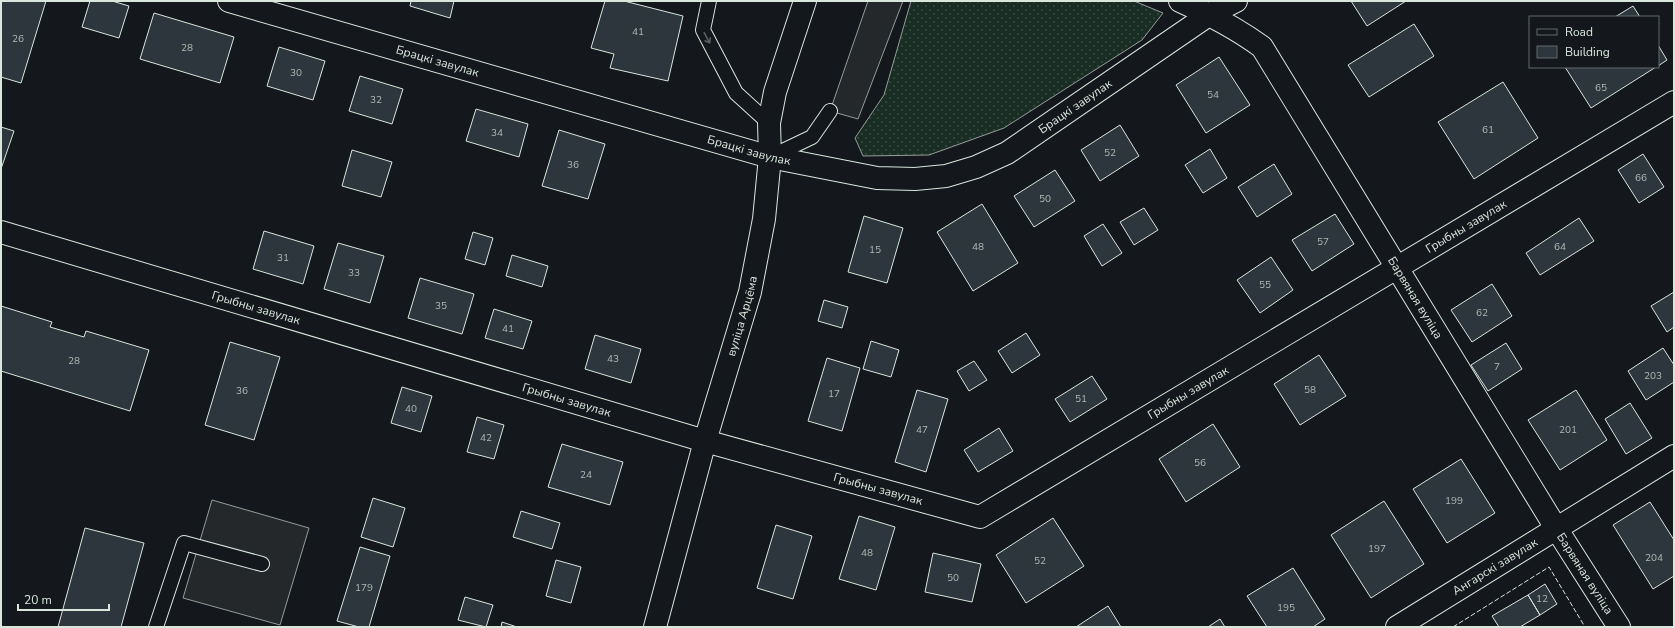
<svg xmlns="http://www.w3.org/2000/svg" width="1675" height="628" viewBox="0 0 1675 628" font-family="'Nunito Sans',sans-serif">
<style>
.grass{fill:url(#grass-dots);stroke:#939e99}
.parking{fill:#24282b;stroke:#939e99}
.building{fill:#2c363c;stroke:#d8e6dc}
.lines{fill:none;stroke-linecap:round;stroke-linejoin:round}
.service-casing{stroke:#d8e6dc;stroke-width:16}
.minor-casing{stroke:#d8e6dc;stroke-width:24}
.tertiary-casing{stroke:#d8e6dc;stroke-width:24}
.service{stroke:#14181c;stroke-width:14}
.minor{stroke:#14181c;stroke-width:22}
.tertiary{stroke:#14181c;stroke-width:22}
.fence{stroke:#d8e6dc;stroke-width:1;stroke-dasharray:5 2;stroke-linecap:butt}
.oneway{stroke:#59605f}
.labels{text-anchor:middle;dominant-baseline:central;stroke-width:3;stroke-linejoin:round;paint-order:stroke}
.number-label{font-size:10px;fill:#adbab4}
.street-label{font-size:12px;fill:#d8e6dc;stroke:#14181c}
</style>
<defs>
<pattern id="grass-dots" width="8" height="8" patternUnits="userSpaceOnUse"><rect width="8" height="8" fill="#1a2d24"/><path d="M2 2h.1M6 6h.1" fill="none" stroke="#3b4b43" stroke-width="1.8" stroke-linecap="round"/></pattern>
</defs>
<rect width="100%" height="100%" fill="#14181c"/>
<path class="grass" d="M 911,1 L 1134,1 L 1163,13 L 1142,40 L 1004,128 L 929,155 L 863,156 L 855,138 L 884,95 Z"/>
<path class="parking" d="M 868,1 L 903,1 L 858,119 L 830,111 Z
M 212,500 L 309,528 L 280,625 L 183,598 Z"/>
<path class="building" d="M 1,1 L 46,1 L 21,83 L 1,77 Z
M 90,1 L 112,1 L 129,6 L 119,38 L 82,27 Z
M 411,1 L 454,1 L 450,18 L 410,6 Z
M 605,1 L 624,1 L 683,16 L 668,81 L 610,68 L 614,54 L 591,48 Z
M 1351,1 L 1406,1 L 1367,26 Z
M 1633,6 L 1640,17 L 1615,17 Z
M 154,13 L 234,37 L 220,83 L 140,59 Z
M 1414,24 L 1434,56 L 1369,97 L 1348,65 Z
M 1658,45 L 1667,60 L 1658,66 Z
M 279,47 L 325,61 L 313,100 L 267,86 Z
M 1219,57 L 1250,105 L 1206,133 L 1176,85 Z
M 1565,67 L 1656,67 L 1591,108 Z
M 360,76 L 403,89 L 392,124 L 349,111 Z
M 1503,82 L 1538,138 L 1474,179 L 1438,122 Z
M 476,109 L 528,124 L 519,157 L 466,141 Z
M 1120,125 L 1139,156 L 1100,181 L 1081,150 Z
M 1,127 L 14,131 L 1,169 Z
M 559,130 L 605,144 L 588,199 L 542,186 Z
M 1210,149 L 1227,178 L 1203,193 L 1185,165 Z
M 352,150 L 392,162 L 381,197 L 342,186 Z
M 1643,154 L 1664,187 L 1639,203 L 1618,170 Z
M 1274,164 L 1292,194 L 1257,217 L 1238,187 Z
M 1055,170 L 1075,201 L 1034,227 L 1014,196 Z
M 982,204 L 1018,263 L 973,291 L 937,232 Z
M 1144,208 L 1158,230 L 1134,245 L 1120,222 Z
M 1335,214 L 1354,244 L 1312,271 L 1292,240 Z
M 864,216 L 903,228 L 887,283 L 848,272 Z
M 1579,218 L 1594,241 L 1540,275 L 1526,253 Z
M 1103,224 L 1122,253 L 1102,266 L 1084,236 Z
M 264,231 L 314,246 L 303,284 L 253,269 Z
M 473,232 L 493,238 L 485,265 L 465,259 Z
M 338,243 L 384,256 L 370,303 L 324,289 Z
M 512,255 L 548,266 L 542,287 L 506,276 Z
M 1271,257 L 1293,290 L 1260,313 L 1237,280 Z
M 420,278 L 474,294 L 462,334 L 408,318 Z
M 1492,284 L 1512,316 L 1472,342 L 1451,310 Z
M 1674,292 L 1674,327 L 1667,332 L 1651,306 Z
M 824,300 L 848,307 L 842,328 L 818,321 Z
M 1,306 L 52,322 L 50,327 L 84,337 L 86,331 L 149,350 L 130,411 L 1,371 Z
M 494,309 L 532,321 L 523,349 L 485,338 Z
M 1026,333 L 1040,355 L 1012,373 L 998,351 Z
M 595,335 L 641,349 L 631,383 L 585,369 Z
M 871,341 L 899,350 L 891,377 L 863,369 Z
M 230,342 L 280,357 L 254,440 L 205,425 Z
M 1506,343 L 1522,369 L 1488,391 L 1471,365 Z
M 1663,348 L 1674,365 L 1674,382 L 1646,400 L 1628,371 Z
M 1319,355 L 1346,396 L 1300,425 L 1274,384 Z
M 827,358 L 860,368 L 842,431 L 808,421 Z
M 974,361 L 987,380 L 969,391 L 957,371 Z
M 1092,376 L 1107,399 L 1070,422 L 1055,399 Z
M 402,387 L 432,396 L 421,432 L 391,423 Z
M 917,390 L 948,399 L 926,472 L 895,462 Z
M 1576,390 L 1607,440 L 1560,470 L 1528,420 Z
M 1630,403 L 1652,438 L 1626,454 L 1605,419 Z
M 477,417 L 504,425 L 494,459 L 467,452 Z
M 1213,424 L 1240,467 L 1186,502 L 1159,459 Z
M 999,428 L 1013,451 L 978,472 L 964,450 Z
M 562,444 L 623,462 L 610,505 L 548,487 Z
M 1461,459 L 1495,513 L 1447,543 L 1413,489 Z
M 373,498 L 405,508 L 393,547 L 361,537 Z
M 1384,501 L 1424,564 L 1371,598 L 1331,535 Z
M 1650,502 L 1674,540 L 1674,576 L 1653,589 L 1613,525 Z
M 521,511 L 560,523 L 552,549 L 513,537 Z
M 859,516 L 895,527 L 876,590 L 839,579 Z
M 1053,518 L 1084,566 L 1026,603 L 996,555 Z
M 776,525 L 812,536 L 793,599 L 757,588 Z
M 85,528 L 144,543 L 121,627 L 58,627 Z
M 360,547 L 390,556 L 369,627 L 359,627 L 337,621 Z
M 933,553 L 981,564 L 972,602 L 925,592 Z
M 556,560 L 581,567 L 571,603 L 546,596 Z
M 1293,568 L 1325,619 L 1313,627 L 1267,627 L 1247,596 Z
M 1545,584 L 1557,604 L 1540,615 L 1528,595 Z
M 1528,595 L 1540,615 L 1520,627 L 1499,627 L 1492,616 Z
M 465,597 L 493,605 L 486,627 L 458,620 Z
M 1108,606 L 1121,627 L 1076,627 Z
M 1220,619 L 1225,627 L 1208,627 Z
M 502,622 L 517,627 L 501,627 Z"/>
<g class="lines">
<g class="service-casing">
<path id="service" d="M 709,1 L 703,30 L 736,93 L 769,123
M 770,157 L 812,137 L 830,111
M 156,627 L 184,543 L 262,564"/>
</g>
<g class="minor-casing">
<g id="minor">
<path id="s1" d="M 229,1 L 770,157 L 877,178 L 915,179 L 946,176 L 976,167 L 1007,153 L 1210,14 L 1236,1"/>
<path id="s2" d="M 1180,1 C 1209,14 1236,28 1262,47 L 1556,528 L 1619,627"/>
<path id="s3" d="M 1,232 L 705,441 L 980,517 L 1674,102"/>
<path id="s4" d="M 1397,627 L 1674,456"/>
</g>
</g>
<g class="tertiary-casing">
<g id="tertiary">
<path id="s5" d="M 655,627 L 705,441 L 750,292 L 764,219 L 770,157 L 769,123 L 775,92 L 805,1"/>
</g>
</g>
<use href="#service" class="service"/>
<use href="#minor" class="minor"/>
<use href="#tertiary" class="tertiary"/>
<path class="fence" d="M 1453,627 L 1549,567 L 1585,627"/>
</g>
<defs><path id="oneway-shaft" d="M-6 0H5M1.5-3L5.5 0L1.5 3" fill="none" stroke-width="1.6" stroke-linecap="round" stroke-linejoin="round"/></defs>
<use class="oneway" href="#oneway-shaft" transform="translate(707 38) rotate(62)"/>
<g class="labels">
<g class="number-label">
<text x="638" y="32">41</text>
<text x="18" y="39">26</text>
<text x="187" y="48">28</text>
<text x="296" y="73">30</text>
<text x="1601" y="88">65</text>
<text x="1213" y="95">54</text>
<text x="376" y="100">32</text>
<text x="1488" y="130">61</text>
<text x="497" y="133">34</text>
<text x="1110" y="153">52</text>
<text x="573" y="165">36</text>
<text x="1641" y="178">66</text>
<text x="1045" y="199">50</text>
<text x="1323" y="242">57</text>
<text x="978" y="247">48</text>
<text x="1560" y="247">64</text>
<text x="875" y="250">15</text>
<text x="283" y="258">31</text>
<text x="354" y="273">33</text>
<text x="1265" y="285">55</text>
<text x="441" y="306">35</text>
<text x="1482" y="313">62</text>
<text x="508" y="329">41</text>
<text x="613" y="359">43</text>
<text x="74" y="361">28</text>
<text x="1497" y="367">7</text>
<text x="1653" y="376">203</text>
<text x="1310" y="390">58</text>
<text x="242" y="391">36</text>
<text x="834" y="394">17</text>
<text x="1081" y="399">51</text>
<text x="411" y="409">40</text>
<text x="922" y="430">47</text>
<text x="1568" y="430">201</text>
<text x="486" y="438">42</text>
<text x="1200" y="463">56</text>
<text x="586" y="475">24</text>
<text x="1454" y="501">199</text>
<text x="1377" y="549">197</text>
<text x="867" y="553">48</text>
<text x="1654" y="558">204</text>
<text x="1040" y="561">52</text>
<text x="953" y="578">50</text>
<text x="364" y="588">179</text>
<text x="1542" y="599">12</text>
<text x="1286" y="608">195</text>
</g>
<g class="street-label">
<text stroke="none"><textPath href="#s1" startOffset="217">Брацкі завулак</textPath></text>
<text stroke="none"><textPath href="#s1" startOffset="889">Брацкі завулак</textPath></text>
<text stroke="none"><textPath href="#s1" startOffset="541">Брацкі завулак</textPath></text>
<text stroke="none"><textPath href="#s3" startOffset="1586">Грыбны завулак</textPath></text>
<text stroke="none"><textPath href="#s2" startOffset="388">Барвяная вуліца</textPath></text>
<text stroke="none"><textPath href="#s3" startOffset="266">Грыбны завулак</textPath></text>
<text stroke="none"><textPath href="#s5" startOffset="323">вуліца Арцёма</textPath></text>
<text stroke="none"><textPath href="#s3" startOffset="1262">Грыбны завулак</textPath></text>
<text stroke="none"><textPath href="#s3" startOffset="590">Грыбны завулак</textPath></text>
<text stroke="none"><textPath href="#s3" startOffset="914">Грыбны завулак</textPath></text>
<text stroke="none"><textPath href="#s4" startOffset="115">Ангарскі завулак</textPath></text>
<text stroke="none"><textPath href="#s2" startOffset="712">Барвяная вуліца</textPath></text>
</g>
</g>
<rect width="1675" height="628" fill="none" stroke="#d8e6dc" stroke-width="4"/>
<rect x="1529" y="16" width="130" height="52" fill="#14181c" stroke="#626a69"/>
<rect x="1537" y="29" width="20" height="6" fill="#14181c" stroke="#626a69"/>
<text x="1565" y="36" font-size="12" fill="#d8e6dc">Road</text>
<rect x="1537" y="46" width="20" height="12" fill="#2c363c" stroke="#626a69"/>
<text x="1565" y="56" font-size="12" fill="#d8e6dc">Building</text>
<path d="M18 604v6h91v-6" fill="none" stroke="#d8e6dc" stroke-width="2"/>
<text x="24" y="604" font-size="12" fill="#d8e6dc" stroke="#14181c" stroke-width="3" paint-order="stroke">20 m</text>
</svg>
